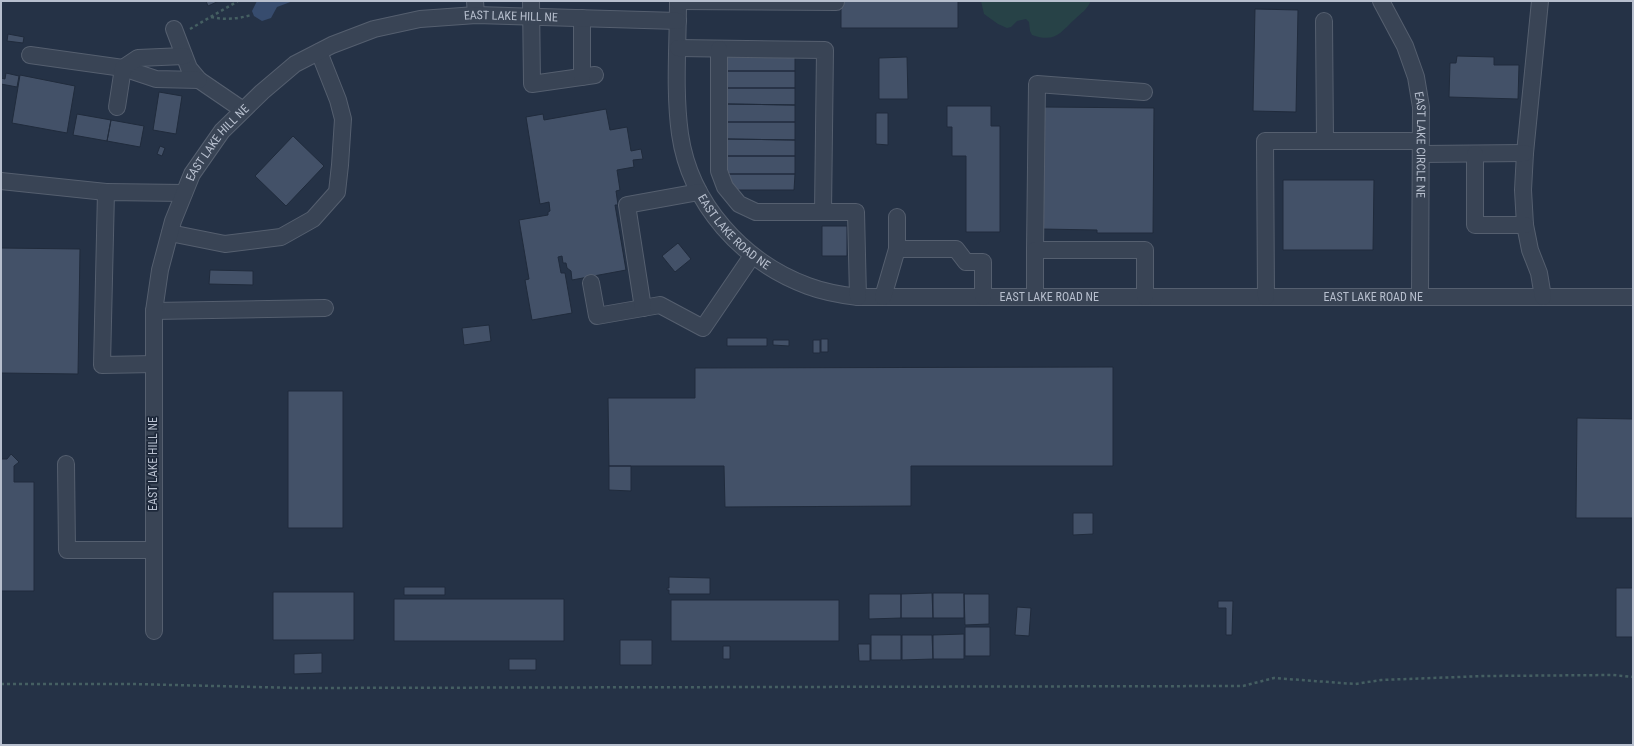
<svg xmlns="http://www.w3.org/2000/svg" width="1634" height="746" viewBox="0 0 1634 746" font-family="'Roboto Condensed',sans-serif">
<style>
.green{fill:#274247}
.water{fill:#374c6e}
.building{fill:#435168;stroke:#202b3c}
.lines{fill:none;stroke-linecap:round;stroke-linejoin:round}
.minor-casing{stroke:#555f6f;stroke-width:18}
.path{stroke:#455f62;stroke-width:2.5;stroke-dasharray:3 3;stroke-linecap:butt}
.minor{stroke:#394455;stroke-width:16}
.labels{text-anchor:middle;dominant-baseline:central;stroke-width:3.5;stroke-linejoin:round;paint-order:stroke}
.street-label{font-size:12px;fill:#b7bfce;stroke:#1e293b}
</style>
<rect width="100%" height="100%" fill="#253246"/>
<path class="green" d="M 981,1 L 1091,1 C 1086,11 1082,12 1075,19 C 1060,33 1055,43 1032,35 L 1030,31 L 1029,22 L 1026,19 L 1017,21 L 1011,27 L 1007,28 L 998,24 L 984,14 Z"/>
<path class="water" d="M 257,1 L 293,1 L 277,7 L 271,18 L 262,21 L 254,16 L 252,11 Z"/>
<path class="building" d="M 206,1 L 219,1 L 208,6 Z
M 841,1 L 958,1 L 958,28 L 841,28 Z
M 1255,9 L 1298,10 L 1296,112 L 1253,111 Z
M 8,34 L 24,37 L 23,43 L 7,41 Z
M 727,53 L 795,54 L 795,71 L 727,71 Z
M 1457,56 L 1494,57 L 1494,65 L 1519,65 L 1518,99 L 1449,97 L 1450,63 L 1456,63 Z
M 907,57 L 908,99 L 879,99 L 879,58 Z
M 727,71 L 795,71 L 795,88 L 727,88 Z
M 6,73 L 19,76 L 17,87 L 1,84 L 1,78 L 5,79 Z
M 20,75 L 75,86 L 67,133 L 12,123 Z
M 727,88 L 795,88 L 795,105 L 727,104 Z
M 159,92 L 182,96 L 176,134 L 153,130 Z
M 727,104 L 795,105 L 795,122 L 727,122 Z
M 947,106 L 991,106 L 991,126 L 1000,126 L 1000,232 L 966,232 L 966,156 L 952,156 L 952,127 L 947,127 Z
M 1043,107 L 1154,108 L 1153,233 L 1097,233 L 1097,230 L 1042,229 Z
M 606,109 L 610,130 L 627,127 L 631,151 L 641,149 L 643,159 L 633,160 L 634,167 L 617,170 L 620,190 L 616,191 L 618,205 L 615,205 L 626,270 L 572,280 L 571,271 L 567,268 L 566,263 L 563,263 L 562,256 L 558,257 L 561,273 L 565,273 L 572,313 L 532,320 L 525,280 L 529,279 L 519,220 L 548,215 L 548,212 L 550,211 L 549,202 L 540,204 L 526,117 L 543,114 L 544,120 Z
M 876,113 L 888,113 L 888,145 L 876,144 Z
M 77,114 L 111,120 L 107,141 L 73,135 Z
M 111,120 L 144,126 L 140,147 L 107,141 Z
M 727,122 L 795,122 L 795,140 L 727,139 Z
M 293,136 L 324,166 L 286,206 L 255,176 Z
M 727,139 L 795,140 L 795,156 L 727,156 Z
M 160,146 L 165,148 L 162,156 L 157,154 Z
M 727,156 L 795,156 L 795,174 L 727,174 Z
M 727,174 L 795,174 L 794,190 L 736,190 Z
M 1283,180 L 1374,180 L 1373,250 L 1283,250 Z
M 822,226 L 847,226 L 847,256 L 822,256 Z
M 678,243 L 691,259 L 675,272 L 662,256 Z
M 1,248 L 80,249 L 78,374 L 1,373 Z
M 210,270 L 253,271 L 253,285 L 209,284 Z
M 489,325 L 491,341 L 464,345 L 462,328 Z
M 727,338 L 767,338 L 767,346 L 727,346 Z
M 821,339 L 828,339 L 828,352 L 821,352 Z
M 773,340 L 789,340 L 789,346 L 773,345 Z
M 813,340 L 820,340 L 820,353 L 813,353 Z
M 1113,367 L 1113,466 L 911,466 L 911,506 L 725,507 L 724,466 L 609,466 L 608,398 L 695,398 L 695,368 Z
M 288,391 L 343,391 L 343,528 L 288,528 Z
M 1577,418 L 1633,419 L 1633,518 L 1576,518 Z
M 11,454 L 19,462 L 14,466 L 14,482 L 34,482 L 34,591 L 1,591 L 1,459 L 7,459 Z
M 609,466 L 631,466 L 631,491 L 609,490 Z
M 1073,513 L 1093,513 L 1093,534 L 1073,535 Z
M 669,577 L 710,578 L 710,594 L 669,594 L 669,590 L 667,590 L 667,588 L 669,588 Z
M 404,587 L 445,587 L 445,595 L 404,595 Z
M 1616,588 L 1633,588 L 1633,637 L 1616,637 Z
M 273,592 L 354,592 L 354,640 L 273,640 Z
M 932,593 L 933,618 L 901,618 L 901,594 Z
M 933,593 L 964,593 L 964,618 L 933,618 Z
M 869,594 L 901,594 L 901,618 L 869,619 Z
M 964,594 L 989,594 L 989,624 L 965,625 Z
M 394,599 L 564,599 L 564,641 L 394,641 Z
M 671,600 L 839,600 L 839,641 L 671,641 Z
M 1218,601 L 1233,601 L 1232,635 L 1226,635 L 1226,608 L 1218,608 Z
M 1017,607 L 1031,608 L 1029,636 L 1015,635 Z
M 965,627 L 990,627 L 990,656 L 965,656 Z
M 964,634 L 964,659 L 933,659 L 933,635 Z
M 871,635 L 901,635 L 901,660 L 871,660 Z
M 902,635 L 932,635 L 933,659 L 902,660 Z
M 620,640 L 652,640 L 652,665 L 620,665 Z
M 858,644 L 870,644 L 870,661 L 859,661 Z
M 723,646 L 730,646 L 730,659 L 723,659 Z
M 322,653 L 322,673 L 294,674 L 294,654 Z
M 509,659 L 536,659 L 536,670 L 509,670 Z"/>
<g class="lines">
<g class="minor-casing">
<g id="minor">
<path d="M 475,1 L 476,15"/>
<path d="M 531,1 L 532,84 L 595,75"/>
<path id="s1" d="M 678,1 C 678,45 674,91 680,134 C 690,204 743,262 808,286 C 824,292 841,295 858,297 L 1633,297"/>
<path d="M 678,1 L 836,2"/>
<path id="s2" d="M 1381,1 L 1405,46 L 1416,77 L 1421,107 L 1420,296"/>
<path d="M 1540,1 L 1525,153 L 1523,190 L 1525,225 L 1530,250 L 1539,273 L 1543,297"/>
<path d="M 582,18 L 582,77"/>
<path d="M 1324,21 L 1325,141"/>
<path d="M 174,29 L 189,68 L 199,80 L 243,110"/>
<path d="M 678,48 L 825,50 L 823,212"/>
<path d="M 719,49 L 719,171 L 725,187 L 739,204 L 756,212 L 856,212 L 858,297"/>
<path d="M 30,55 L 123,68 L 156,79 L 199,80"/>
<path d="M 117,107 L 123,68 L 138,58 L 184,56"/>
<path d="M 1421,154 L 1525,153"/>
<path d="M 1475,154 L 1475,225 L 1525,225"/>
<path d="M 1,181 L 106,192"/>
<path d="M 170,233 L 225,244 L 281,237 L 313,219 L 337,192 L 340,165 L 343,119 L 338,100 L 319,52"/>
<path d="M 897,249 L 956,249 L 966,262 L 983,262 L 983,297"/>
<path d="M 1035,250 L 1037,84 L 1144,92"/>
<path d="M 591,283 L 597,316 L 660,305 L 703,328 L 752,256"/>
<path d="M 883,297 L 897,249 L 897,217"/>
<path d="M 1035,297 L 1035,250 L 1145,250 L 1145,297"/>
<path d="M 1266,297 L 1265,141 L 1421,141"/>
<path d="M 643,308 L 627,205 L 699,192"/>
<path d="M 154,311 L 325,308"/>
<path d="M 154,364 L 102,365 L 106,192 L 184,193"/>
<path d="M 66,464 L 67,550 L 154,550"/>
<path id="s3" d="M 154,631 L 154,311 L 160,270 L 173,221 L 192,174 L 222,131 L 262,92 L 295,64 L 332,45 L 374,29 L 420,19 L 476,15 L 678,21"/>
</g>
</g>
<path class="path" d="M 211,17 C 225,20 237,19 251,15
M 190,29 L 238,1
M 1,684 L 133,684 L 297,688 L 1243,686 L 1274,678 L 1355,684 L 1381,680 L 1484,676 L 1613,675 L 1633,677"/>
<use href="#minor" class="minor"/>
</g>
<g class="labels">
<g class="street-label">
<text stroke="none"><textPath href="#s3" startOffset="839">EAST LAKE HILL NE</textPath></text>
<text stroke="none"><textPath href="#s3" startOffset="503">EAST LAKE HILL NE</textPath></text>
<text stroke="none"><textPath href="#s2" startOffset="152">EAST LAKE CIRCLE NE</textPath></text>
<text stroke="none"><textPath href="#s1" startOffset="248">EAST LAKE ROAD NE</textPath></text>
<text stroke="none"><textPath href="#s1" startOffset="908">EAST LAKE ROAD NE</textPath></text>
<text stroke="none"><textPath href="#s1" startOffset="584">EAST LAKE ROAD NE</textPath></text>
<text transform="translate(153 464) rotate(-90)">EAST LAKE HILL NE</text>
</g>
</g>
<rect width="1634" height="746" fill="none" stroke="#b7bfce" stroke-width="4"/>
</svg>
